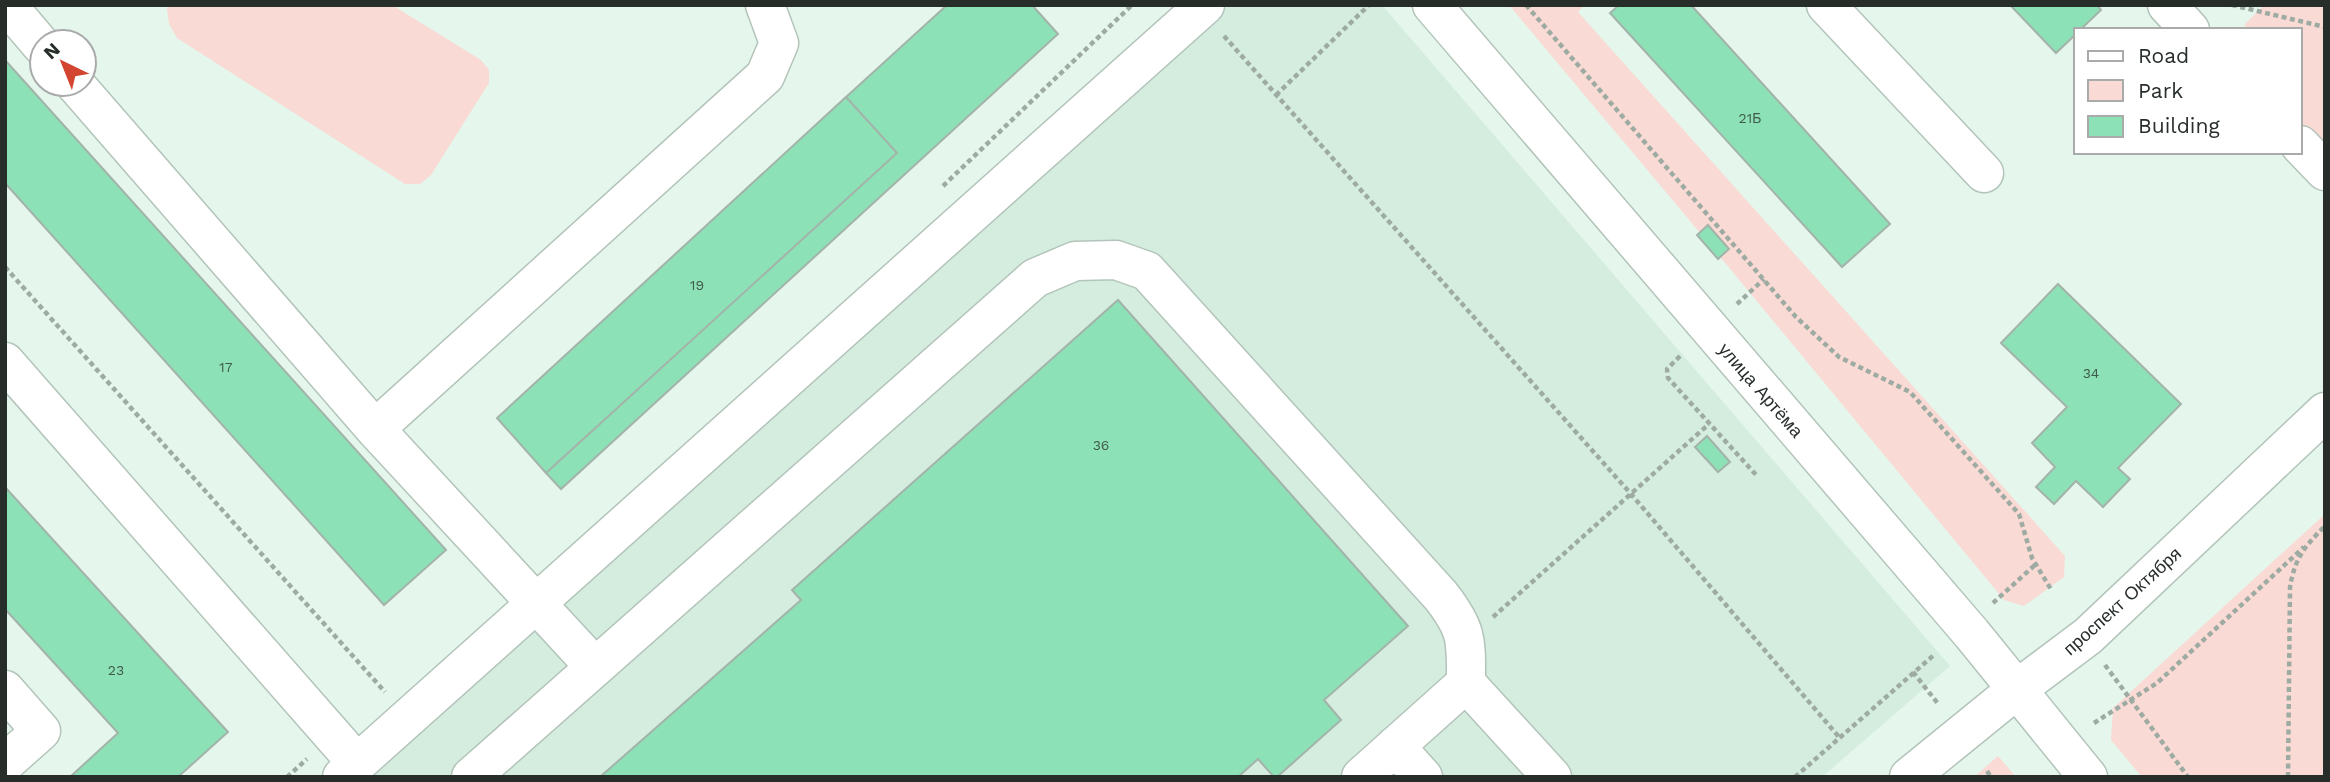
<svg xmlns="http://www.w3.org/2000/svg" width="2330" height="782" viewBox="0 0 2330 782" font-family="'Work Sans',sans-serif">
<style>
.built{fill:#d4eddf}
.green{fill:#fadad4}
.building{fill:#8de1b6;stroke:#a3b3aa;stroke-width:2}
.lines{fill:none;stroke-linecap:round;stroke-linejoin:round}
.minor-casing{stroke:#b3c4ba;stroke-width:41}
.major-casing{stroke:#b3c4ba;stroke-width:41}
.path{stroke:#9eaba3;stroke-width:4.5;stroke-dasharray:5 3.5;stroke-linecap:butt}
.minor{stroke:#fff;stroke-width:38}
.major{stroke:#fff;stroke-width:38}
.labels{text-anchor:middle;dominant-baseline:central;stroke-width:5;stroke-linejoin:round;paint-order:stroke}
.number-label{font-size:14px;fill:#405b4d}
.street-label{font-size:18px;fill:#272e2a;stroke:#fff}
</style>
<rect width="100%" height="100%" fill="#e5f6ec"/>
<path class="built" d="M 1229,5 L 1382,5 L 1950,666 L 1822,777 L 373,777 Z"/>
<path class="green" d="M 169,5 L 392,5 L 481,60 L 489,70 L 489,83 L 431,175 L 420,184 L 405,184 L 177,38 L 169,24 L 167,9 Z
M 1509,5 L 1584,5 L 1578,12 L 2065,556 L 2064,577 L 2024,606 L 2004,600 L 1722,259 Z
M 2264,5 L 2325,5 L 2325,154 L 2300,128 L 2300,30 L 2244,30 L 2245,24 Z
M 2325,514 L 2325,777 L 2142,777 L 2111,740 L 2113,708 Z
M 1998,756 L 2016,777 L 1974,777 Z"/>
<path class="building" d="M 947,5 L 1032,5 L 1058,34 L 561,489 L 546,473 L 897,153 L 846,97 Z
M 1619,5 L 1691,5 L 1890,224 L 1842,267 L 1610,13 Z
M 2010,5 L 2097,5 L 2101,10 L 2080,30 L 2076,30 L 2076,34 L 2056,53 Z
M 5,60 L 446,550 L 384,605 L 5,183 Z
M 846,97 L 897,153 L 546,473 L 497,418 Z
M 1708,225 L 1729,249 L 1718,259 L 1697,235 Z
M 2058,284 L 2181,404 L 2118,468 L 2130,479 L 2103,507 L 2076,481 L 2054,504 L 2036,487 L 2055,467 L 2032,443 L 2067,407 L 2001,343 Z
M 1118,300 L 1408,626 L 1324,700 L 1341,720 L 1277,777 L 1274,777 L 1258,759 L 1238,777 L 600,777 L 801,600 L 792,590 Z
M 1707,436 L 1730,462 L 1718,472 L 1695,447 Z
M 5,487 L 228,732 L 178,777 L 70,777 L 118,733 L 5,609 Z"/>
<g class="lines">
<g class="minor-casing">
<path id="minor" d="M 7,5 L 42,46
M 1826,5 L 1984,173
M 2167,5 L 2190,30
M 75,84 L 375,429 L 595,667
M 2300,145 L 2325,171
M 5,362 L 357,763
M 375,429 L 765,76 L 779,43 L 765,5
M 5,690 L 41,731 L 5,763
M 1395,746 L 1423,777
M 342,777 L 1205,5
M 471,777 L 1035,278 L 1075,261 L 1116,260 L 1147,271 L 1441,596 C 1468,631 1466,640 1466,683
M 1361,777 L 1466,683 L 1552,777
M 1909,777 L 2016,690"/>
</g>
<g class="major-casing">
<path id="major" d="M 1432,5 L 1972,634 L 2088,777
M 2016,690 L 2088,636 L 2325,412"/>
</g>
<path class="path" d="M 1526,5 L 1796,317 L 1839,357 L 1910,392 L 2019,514 L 2032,558 L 2052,591
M 2232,5 L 2325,27
M 1224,36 L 1631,494 L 1839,737
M 1276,95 L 1369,5
M 943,186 L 1132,5
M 5,267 L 385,692
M 1737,304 L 1764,279
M 1680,356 L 1667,369 L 1668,378 L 1758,477
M 1993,603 L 2036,564
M 1493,617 L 1709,424
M 2105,665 L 2188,777
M 1913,672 L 1939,705
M 2094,723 L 2157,683 L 2304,547
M 1987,771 L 1991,777
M 287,777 L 307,759
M 1795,777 L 1935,654
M 2288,777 L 2290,587 C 2295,558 2304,547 2325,526"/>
<use href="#minor" class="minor"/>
<use href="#major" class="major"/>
</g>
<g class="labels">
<g class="number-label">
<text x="1750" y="118">21Б</text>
<text x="697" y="285">19</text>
<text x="226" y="367">17</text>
<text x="2091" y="373">34</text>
<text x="1101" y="445">36</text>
<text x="116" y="670">23</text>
</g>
<g class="street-label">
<text transform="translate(1761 390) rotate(49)">улица Артёма</text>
<text transform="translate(2122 601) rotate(-42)">проспект Октября</text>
</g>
</g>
<rect width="2330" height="782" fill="none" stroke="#272e2a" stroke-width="14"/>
<rect x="2074" y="28" width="228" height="126" fill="#ffffff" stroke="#a9abaa" stroke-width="2"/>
<rect x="2088" y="51" width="35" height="10" fill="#ffffff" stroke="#a9abaa" stroke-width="2"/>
<text x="2138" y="63" font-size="21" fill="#272e2a">Road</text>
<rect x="2088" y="80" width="35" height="21" fill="#fadad4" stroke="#a9abaa" stroke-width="2"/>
<text x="2138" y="98" font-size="21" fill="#272e2a">Park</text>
<rect x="2088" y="116" width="35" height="21" fill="#8de1b6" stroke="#a9abaa" stroke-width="2"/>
<text x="2138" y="133" font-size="21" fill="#272e2a">Building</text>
<g transform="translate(63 63) rotate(317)"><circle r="33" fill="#ffffff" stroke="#a9abaa" stroke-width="2"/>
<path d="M0-5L12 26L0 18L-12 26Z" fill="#d24631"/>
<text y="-10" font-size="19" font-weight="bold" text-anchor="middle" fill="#272e2a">N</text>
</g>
</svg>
